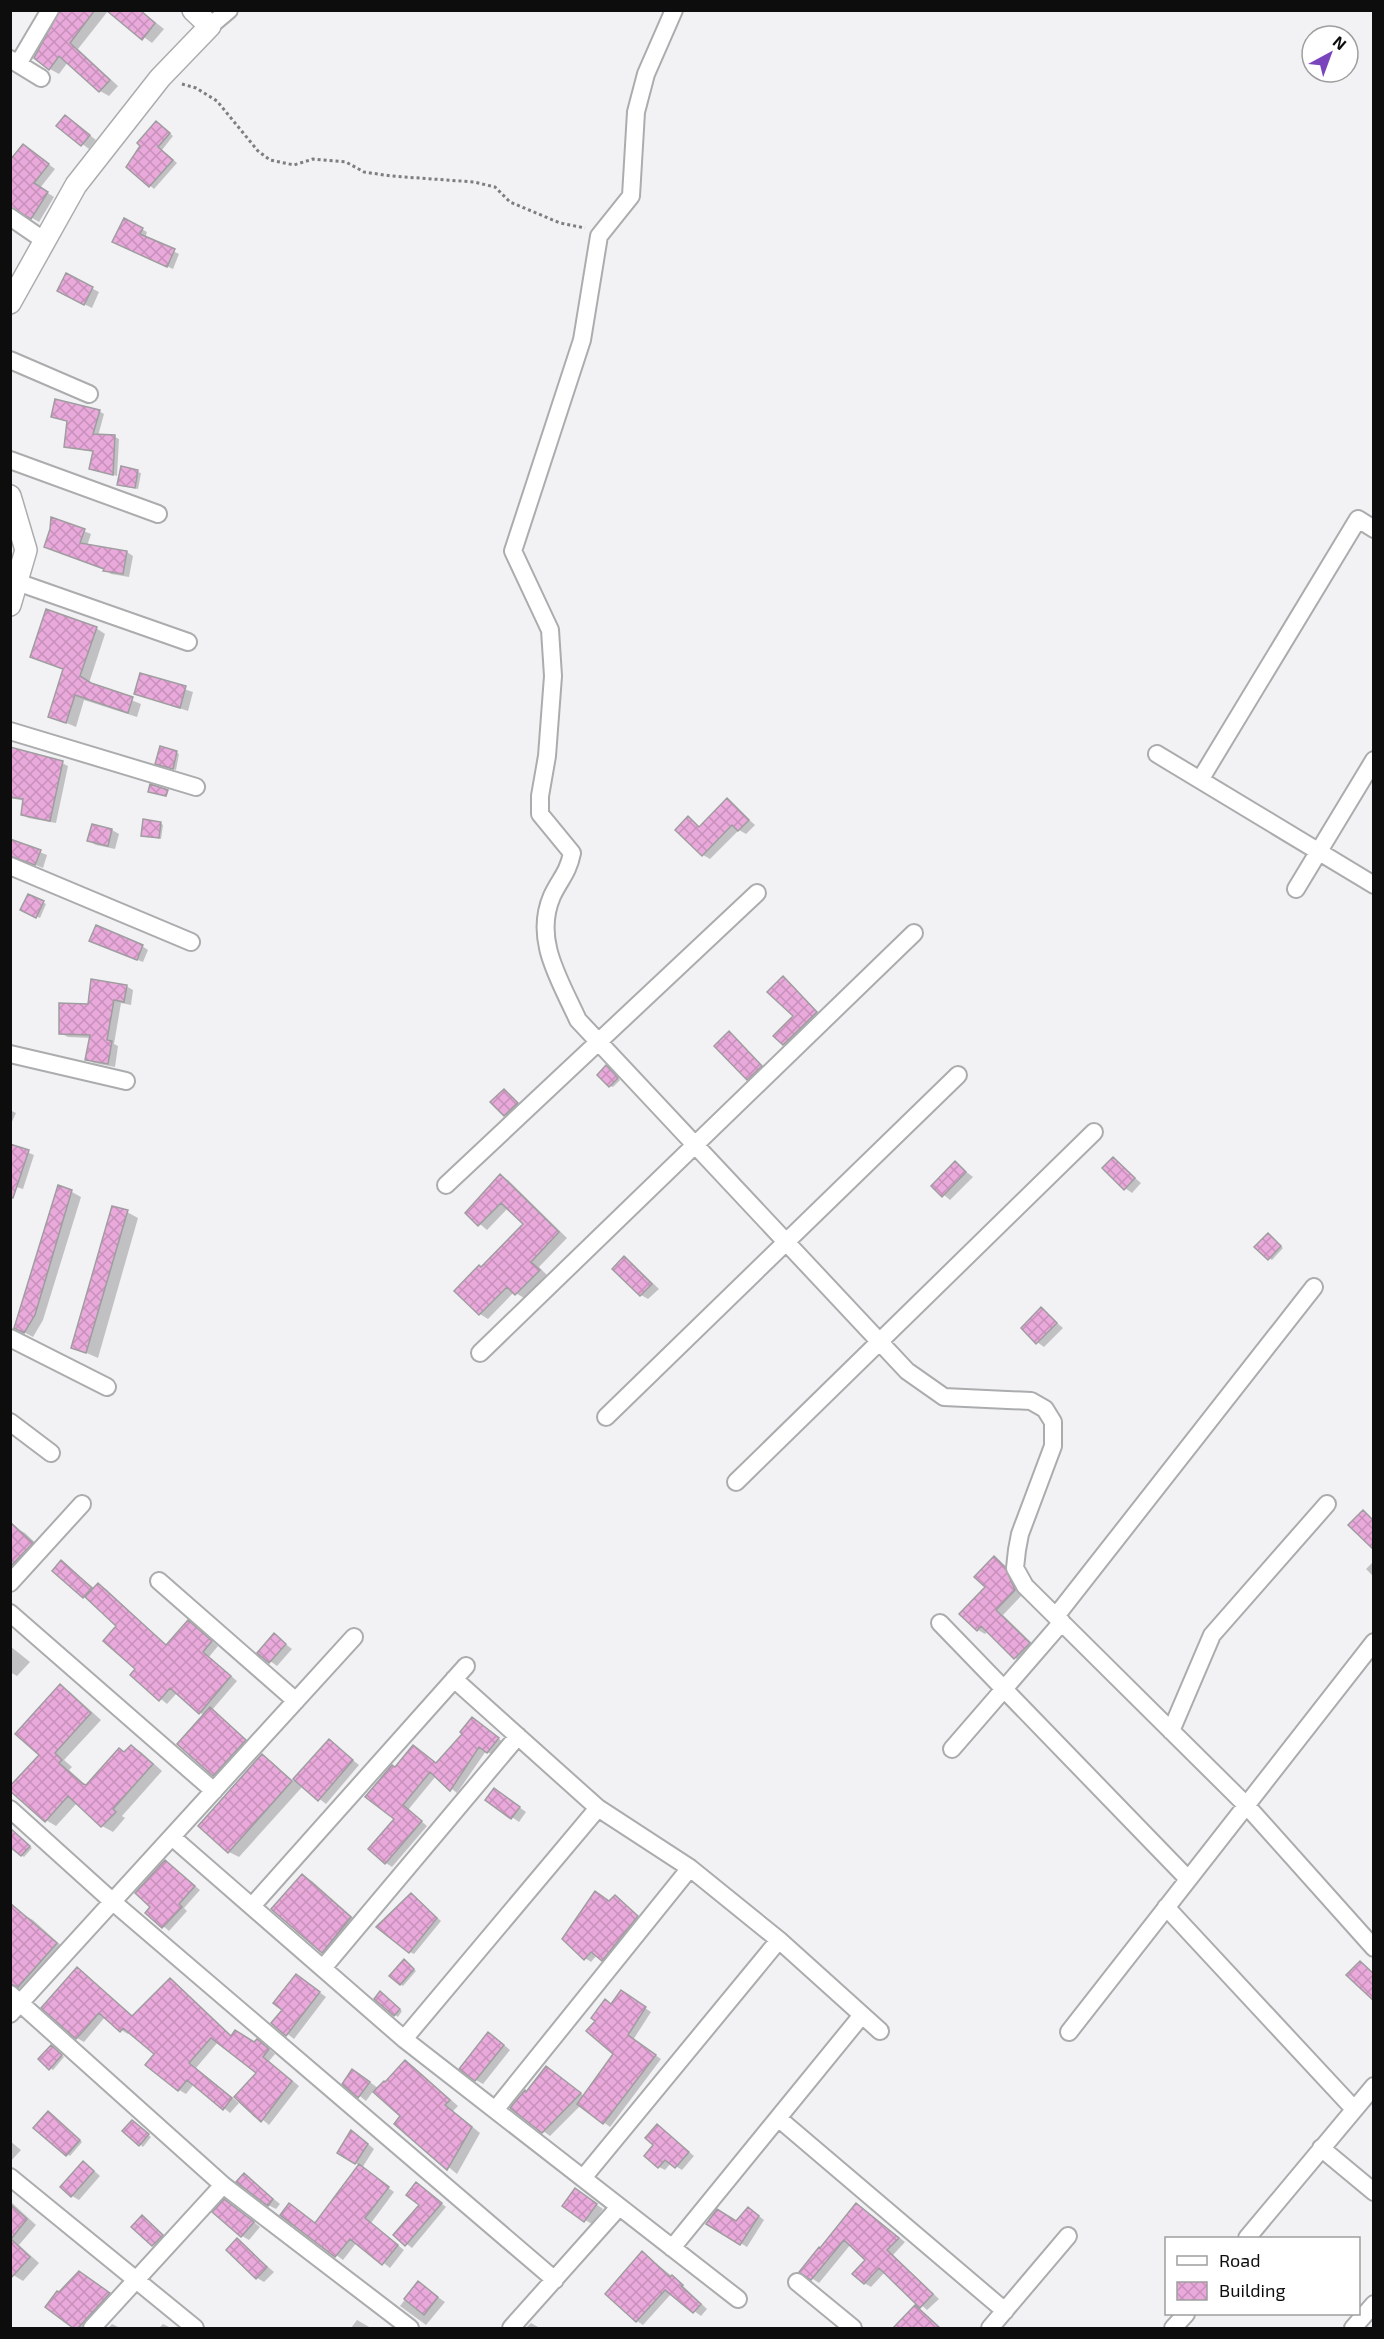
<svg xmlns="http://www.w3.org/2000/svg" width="1384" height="2339" viewBox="0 0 1384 2339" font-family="'Exo 2',sans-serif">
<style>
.shadow{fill:#0003}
.building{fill:url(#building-cross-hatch);stroke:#9f9d9f;stroke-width:1.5}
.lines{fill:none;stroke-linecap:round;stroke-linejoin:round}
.minor-casing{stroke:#abacae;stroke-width:20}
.tertiary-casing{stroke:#abacae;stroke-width:24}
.path{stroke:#7e7e80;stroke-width:3;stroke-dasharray:3 3;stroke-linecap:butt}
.minor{stroke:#fff;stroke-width:16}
.tertiary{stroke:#fff;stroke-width:21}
</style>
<defs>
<pattern id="building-cross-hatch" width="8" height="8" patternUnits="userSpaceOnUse" patternTransform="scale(1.5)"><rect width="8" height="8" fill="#e9a9db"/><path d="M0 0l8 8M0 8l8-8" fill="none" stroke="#c790bb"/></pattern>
</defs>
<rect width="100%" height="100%" fill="#f2f2f4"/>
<path class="shadow" d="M 60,10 L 140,10 L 164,29 L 152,43 L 108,11 L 78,49 L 118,86 L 109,96 L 100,91 L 68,62 L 59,74 L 50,69 Z
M 72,121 L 96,140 L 89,149 L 58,126 Z
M 161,126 L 173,136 L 162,150 L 177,163 L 154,189 L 128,167 Z
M 30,150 L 55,169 L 40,188 L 54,197 L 39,222 L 12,206 Z
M 125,220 L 147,232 L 145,238 L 179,254 L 173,269 L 119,244 Z
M 66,275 L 99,292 L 92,308 L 66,295 Z
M 99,411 L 104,414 L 98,436 L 115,437 L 119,439 L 117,476 L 91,468 L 95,452 L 66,447 L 69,421 L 53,416 Z
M 122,468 L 141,473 L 138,489 L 122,486 Z
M 53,519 L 91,534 L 87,546 L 127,552 L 133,556 L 129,577 L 111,574 L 105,570 Z
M 96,628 L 105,634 L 89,683 L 141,704 L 137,717 L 84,700 L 76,727 L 50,716 L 64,670 L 32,657 Z
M 141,675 L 193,692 L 188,711 L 136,693 Z
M 10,749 L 62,763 L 68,766 L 56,823 L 28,818 L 22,814 L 25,801 L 10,798 Z
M 176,752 L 179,754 L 176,770 L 160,765 Z
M 727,800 L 755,825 L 746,834 L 739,830 L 710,859 L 703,855 L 688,818 L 700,827 Z
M 160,823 L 163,825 L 161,839 L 143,835 Z
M 93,826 L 112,830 L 119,834 L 115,849 L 96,845 L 89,841 Z
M 10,840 L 47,855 L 43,868 L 23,860 L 10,859 Z
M 43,902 L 46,904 L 40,918 L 25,911 Z
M 96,944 L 142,946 L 148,950 L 143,962 Z
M 783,978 L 789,982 L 822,1017 L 790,1048 L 784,1044 L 795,1016 Z
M 126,986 L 133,990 L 131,1005 L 121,1003 L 114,1044 L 118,1046 L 115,1067 L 94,1063 L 87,1059 L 91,1038 L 68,1037 L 60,1033 L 89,1006 Z
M 729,1033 L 766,1070 L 753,1082 L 748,1079 Z
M 609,1069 L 620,1080 L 613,1087 L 610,1086 Z
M 504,1091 L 524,1108 L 512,1119 L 505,1115 Z
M 10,1110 L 16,1113 L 10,1126 Z
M 10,1145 L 34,1155 L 23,1189 L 10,1185 Z
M 1113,1159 L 1141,1183 L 1132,1193 L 1125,1188 Z
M 955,1163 L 973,1177 L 950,1200 L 933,1186 Z
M 500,1176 L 508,1180 L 567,1238 L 539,1267 L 547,1275 L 524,1298 L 514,1292 L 488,1319 L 480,1314 L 456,1291 L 481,1269 L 525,1224 L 508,1208 L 487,1230 L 467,1213 Z
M 72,1192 L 81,1197 L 43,1320 L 33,1337 L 16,1328 Z
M 127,1212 L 138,1218 L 98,1358 L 73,1347 Z
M 1271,1237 L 1283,1248 L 1272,1260 L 1269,1258 Z
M 624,1258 L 631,1262 L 659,1289 L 648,1299 L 641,1295 L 614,1269 Z
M 1041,1309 L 1063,1328 L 1044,1347 L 1037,1342 Z
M 14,1527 L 25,1533 L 43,1550 L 10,1588 L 10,1531 Z
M 994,1558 L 1012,1572 L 1022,1595 L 1003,1615 L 1036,1647 L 1022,1662 L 1015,1658 L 988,1631 L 985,1634 L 978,1630 Z
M 1374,1561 L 1374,1577 L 1366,1569 Z
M 62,1562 L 95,1589 L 99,1585 L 106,1589 L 167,1646 L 188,1622 L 218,1646 L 209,1657 L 237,1681 L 212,1710 L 251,1744 L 220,1779 L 214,1775 L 204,1716 L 177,1693 L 167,1704 L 132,1675 L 137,1669 L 118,1626 L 54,1570 Z
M 274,1635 L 292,1649 L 277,1666 L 259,1653 Z
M 10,1646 L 30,1662 L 17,1676 L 10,1672 Z
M 60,1686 L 70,1692 L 101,1720 L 64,1760 L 72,1767 L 69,1770 L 87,1786 L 131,1746 L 141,1752 L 162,1771 L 122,1816 L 125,1818 L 113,1832 L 102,1826 L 77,1803 L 56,1826 L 46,1820 L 41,1755 Z
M 479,1722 L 504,1743 L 494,1756 L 486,1751 L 457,1793 L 436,1776 L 408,1810 L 427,1826 L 392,1867 L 386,1863 L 396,1819 L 396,1769 L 437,1765 L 464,1733 Z
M 329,1741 L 359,1765 L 326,1804 L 303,1786 L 239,1857 L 229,1852 L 200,1826 L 262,1756 L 271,1761 L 293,1781 Z
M 501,1794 L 526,1812 L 519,1822 L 488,1800 Z
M 14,1832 L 32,1848 L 24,1857 L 21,1855 Z
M 166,1862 L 200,1890 L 184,1908 L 187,1911 L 169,1931 L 147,1912 L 152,1907 Z
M 303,1876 L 312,1881 L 359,1923 L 331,1957 L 322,1952 Z
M 412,1895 L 441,1921 L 414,1954 L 410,1952 Z
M 615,1897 L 643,1920 L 609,1963 L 597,1955 L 591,1962 L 585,1958 L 610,1903 Z
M 24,1915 L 33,1920 L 65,1949 L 28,1991 L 22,1988 L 12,1991 L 10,1994 L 10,1930 Z
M 407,1963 L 416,1971 L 403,1986 L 400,1984 Z
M 78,1969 L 134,2017 L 170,1980 L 177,1984 L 232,2037 L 255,2044 L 257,2041 L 264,2045 L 275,2054 L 269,2061 L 299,2086 L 269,2125 L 236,2097 L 258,2073 L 218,2042 L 196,2068 L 239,2103 L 230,2113 L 194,2084 L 186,2094 L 179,2090 L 147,2065 L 156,2054 L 130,2032 L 128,2034 L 121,2030 L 105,2017 L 84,2042 L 77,2038 Z
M 303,1980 L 326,1997 L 294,2039 L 273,2023 Z
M 383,1995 L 402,2011 L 398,2017 L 395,2015 Z
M 627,1996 L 651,2012 L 633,2040 L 661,2059 L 610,2127 L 581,2105 L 550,2136 L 512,2108 L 554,2072 L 584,2096 L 615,2054 L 613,2005 Z
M 496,2038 L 510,2050 L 483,2084 L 476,2080 Z
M 55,2049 L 64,2057 L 53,2070 L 50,2068 Z
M 405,2062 L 414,2067 L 458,2106 L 453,2111 L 480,2133 L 457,2174 L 396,2124 L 402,2116 L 374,2090 L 366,2101 L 344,2083 L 360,2075 L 378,2088 L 386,2084 Z
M 51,2114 L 82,2142 L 70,2156 L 67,2154 Z
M 135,2123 L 151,2137 L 143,2147 L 124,2131 Z
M 663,2130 L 694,2156 L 682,2170 L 671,2163 L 665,2170 L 659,2167 L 655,2145 Z
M 359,2136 L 374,2149 L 362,2168 L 394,2192 L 371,2223 L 404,2250 L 390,2268 L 357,2242 L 343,2260 L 282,2215 L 290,2205 L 316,2225 L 360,2166 L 339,2153 Z
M 10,2141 L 21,2150 L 10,2162 Z
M 90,2167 L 100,2176 L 79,2200 L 72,2196 Z
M 244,2175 L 280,2204 L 276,2209 L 268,2205 Z
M 422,2188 L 446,2207 L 412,2248 L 395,2235 L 421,2205 Z
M 582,2194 L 603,2209 L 592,2224 L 585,2220 Z
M 10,2201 L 36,2225 L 19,2245 L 39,2263 L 23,2281 L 10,2273 Z
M 232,2205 L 260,2227 L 249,2240 L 242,2236 Z
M 863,2209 L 905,2242 L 893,2255 L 939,2299 L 927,2310 L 885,2272 L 871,2287 L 864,2283 L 867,2260 L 851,2244 L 819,2283 L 801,2271 Z
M 754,2212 L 764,2220 L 747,2247 L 709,2224 L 736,2223 Z
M 142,2217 L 169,2240 L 160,2249 L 133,2227 Z
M 237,2240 L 274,2272 L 264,2282 L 257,2278 Z
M 643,2253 L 678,2281 L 707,2309 L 701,2316 L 671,2294 L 643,2325 L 637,2321 Z
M 84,2276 L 114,2297 L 86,2328 L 75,2328 L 47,2307 L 60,2294 Z
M 418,2283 L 445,2302 L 426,2325 L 400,2306 Z
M 915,2307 L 922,2311 L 941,2328 L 895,2328 Z
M 357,2320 L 371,2328 L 351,2328 Z
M 531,2323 L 538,2327 L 540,2328 L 526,2328 Z
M 112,2324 L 120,2328 L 121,2328 L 108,2328 Z
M 163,2324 L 171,2328 L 159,2328 Z"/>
<path class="building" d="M 60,10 L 95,10 L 70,43 L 110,80 L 99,92 L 59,56 L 49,70 L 34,58 Z
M 106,10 L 140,10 L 155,23 L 142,40 Z
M 65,115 L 90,135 L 81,146 L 56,126 Z
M 156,121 L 170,133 L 158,147 L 173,160 L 149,187 L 126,167 L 140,146 L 137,143 Z
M 23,144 L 49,164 L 34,183 L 48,192 L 31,219 L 10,207 L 10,160 Z
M 124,218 L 143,228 L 140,234 L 175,249 L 167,267 L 112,242 Z
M 66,273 L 93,287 L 84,305 L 57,291 Z
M 55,399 L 100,410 L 93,434 L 115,435 L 113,475 L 89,469 L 93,451 L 64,447 L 67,421 L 51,417 Z
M 121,466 L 138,470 L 135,488 L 117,485 Z
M 51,517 L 85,529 L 80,543 L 127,551 L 123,574 L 103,571 L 104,569 L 44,547 L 50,529 Z
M 46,609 L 97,627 L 80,676 L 91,683 L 133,697 L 128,713 L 75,695 L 66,723 L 48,717 L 63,669 L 30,657 Z
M 140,673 L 186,686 L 180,708 L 134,694 Z
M 160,746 L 177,751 L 173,769 L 155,764 Z
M 10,747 L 63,761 L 50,821 L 21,815 L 23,799 L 10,797 Z
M 150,784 L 168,790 L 166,796 L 148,792 Z
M 727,798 L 749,820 L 738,831 L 732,825 L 702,856 L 675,830 L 688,816 L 699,827 Z
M 143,819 L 161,822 L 159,838 L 141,836 Z
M 92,824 L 112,829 L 108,846 L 87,841 Z
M 10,839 L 41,850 L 35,865 L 10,856 Z
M 28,894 L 44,901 L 36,918 L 20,910 Z
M 96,925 L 143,945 L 137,960 L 89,941 Z
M 783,976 L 817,1012 L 783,1045 L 773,1036 L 793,1016 L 767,992 Z
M 91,979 L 127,985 L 124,1002 L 114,1000 L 107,1040 L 112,1041 L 108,1064 L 85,1060 L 90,1035 L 59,1034 L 59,1003 L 88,1004 Z
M 729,1031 L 762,1066 L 747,1080 L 714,1046 Z
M 606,1065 L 618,1078 L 609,1087 L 597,1075 Z
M 504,1089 L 518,1103 L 504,1116 L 490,1102 Z
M 10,1144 L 29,1150 L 13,1198 L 10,1198 Z
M 1113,1157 L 1135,1178 L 1124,1190 L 1102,1168 Z
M 955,1161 L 966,1172 L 942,1197 L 931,1186 Z
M 500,1174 L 559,1232 L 531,1262 L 540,1270 L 515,1295 L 507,1287 L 479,1315 L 454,1291 L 479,1265 L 481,1267 L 523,1224 L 501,1203 L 478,1226 L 465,1213 Z
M 58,1185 L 72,1190 L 35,1315 L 24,1333 L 14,1328 Z
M 112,1206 L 128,1210 L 86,1353 L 71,1348 Z
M 1268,1233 L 1281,1246 L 1268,1260 L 1254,1247 Z
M 624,1256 L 652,1284 L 640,1296 L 612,1269 Z
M 1041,1307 L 1057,1323 L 1036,1344 L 1021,1328 Z
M 1363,1510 L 1374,1521 L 1374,1550 L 1348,1525 Z
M 10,1522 L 33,1543 L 10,1567 Z
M 994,1556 L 1005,1567 L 1015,1590 L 996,1610 L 1030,1643 L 1014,1659 L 981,1626 L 977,1631 L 959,1614 L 985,1587 L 974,1577 Z
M 61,1560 L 92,1588 L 83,1598 L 52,1571 Z
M 98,1583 L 166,1645 L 188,1620 L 212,1641 L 203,1652 L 231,1676 L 199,1714 L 170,1688 L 159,1701 L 130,1675 L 135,1669 L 103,1641 L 116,1626 L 85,1597 Z
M 274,1633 L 286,1644 L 269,1663 L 257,1653 Z
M 60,1684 L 91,1713 L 55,1753 L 62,1760 L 59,1763 L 83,1784 L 86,1785 L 119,1748 L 124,1752 L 131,1745 L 153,1764 L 113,1809 L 116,1812 L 101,1827 L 68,1796 L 45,1822 L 10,1791 L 10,1786 L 39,1755 L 15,1734 Z
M 210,1707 L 246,1740 L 213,1776 L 177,1744 Z
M 472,1717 L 499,1738 L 487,1753 L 479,1747 L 450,1791 L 430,1772 L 403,1805 L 422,1821 L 385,1864 L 368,1849 L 394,1819 L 365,1797 L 392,1765 L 395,1767 L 413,1745 L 436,1763 L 462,1734 L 460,1732 Z
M 329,1739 L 353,1760 L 318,1801 L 293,1779 Z
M 262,1754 L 292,1781 L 228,1853 L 198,1826 Z
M 494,1788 L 520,1807 L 511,1819 L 485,1800 Z
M 10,1828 L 30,1846 L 21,1856 L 10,1847 Z
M 165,1860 L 195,1886 L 179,1904 L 182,1907 L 162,1928 L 145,1913 L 150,1907 L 135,1893 Z
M 302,1874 L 351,1917 L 322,1953 L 271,1909 Z
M 595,1891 L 609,1901 L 615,1895 L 638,1916 L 602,1961 L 591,1952 L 584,1960 L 562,1939 Z
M 411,1893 L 437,1918 L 409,1953 L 376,1927 Z
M 10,1903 L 57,1943 L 18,1987 L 10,1984 Z
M 404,1959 L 414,1969 L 400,1985 L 389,1976 Z
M 1360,1961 L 1374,1974 L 1374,2001 L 1346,1975 Z
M 77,1967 L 132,2016 L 170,1978 L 231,2036 L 235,2030 L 254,2042 L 257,2039 L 269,2049 L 263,2057 L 292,2081 L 261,2122 L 234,2097 L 256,2073 L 211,2038 L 189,2063 L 232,2098 L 223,2110 L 187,2080 L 178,2091 L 145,2065 L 154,2054 L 123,2028 L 120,2032 L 99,2013 L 76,2039 L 41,2008 Z
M 296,1974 L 320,1992 L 286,2036 L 271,2023 L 282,2010 L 273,2003 Z
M 621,1990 L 646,2007 L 628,2035 L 656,2055 L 603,2124 L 577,2104 L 613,2054 L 586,2031 L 595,2021 L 591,2018 L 605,1999 L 611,2004 Z
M 380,1991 L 400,2009 L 394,2016 L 374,1999 Z
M 488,2032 L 504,2045 L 475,2081 L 459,2069 Z
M 51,2045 L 62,2055 L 49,2070 L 38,2059 Z
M 405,2060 L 450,2100 L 445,2105 L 472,2127 L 447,2170 L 394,2124 L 400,2116 L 373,2092 L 384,2081 L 385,2082 Z
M 546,2066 L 581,2093 L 542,2133 L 510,2108 L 525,2090 L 526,2092 Z
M 352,2069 L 370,2082 L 358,2098 L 342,2084 Z
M 48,2111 L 80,2140 L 66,2156 L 33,2128 Z
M 132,2120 L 149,2134 L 139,2146 L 122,2131 Z
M 657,2124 L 689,2152 L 675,2168 L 665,2160 L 658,2168 L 644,2156 L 653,2145 L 645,2138 Z
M 351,2130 L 368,2144 L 355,2164 L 337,2153 Z
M 83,2161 L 94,2171 L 71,2197 L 60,2187 Z
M 359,2164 L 389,2187 L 365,2218 L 398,2245 L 382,2265 L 350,2239 L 335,2257 L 280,2215 L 289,2203 L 315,2223 Z
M 244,2173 L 273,2199 L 268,2206 L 236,2182 Z
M 416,2182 L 442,2203 L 405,2246 L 393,2235 L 419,2205 L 406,2195 Z
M 575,2188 L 597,2204 L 584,2222 L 562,2206 Z
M 224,2199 L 254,2222 L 241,2237 L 212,2212 Z
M 856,2203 L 899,2238 L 887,2250 L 933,2294 L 920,2308 L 879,2268 L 864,2284 L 852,2274 L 865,2260 L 844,2240 L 811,2280 L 799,2272 L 819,2247 L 820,2248 Z
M 10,2204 L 27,2219 L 11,2239 L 30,2257 L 10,2279 Z
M 748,2207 L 759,2216 L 740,2245 L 706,2224 L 717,2209 L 736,2221 Z
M 142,2215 L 163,2235 L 152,2246 L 131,2227 Z
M 237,2238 L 267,2267 L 256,2279 L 226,2250 Z
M 642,2251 L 670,2277 L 672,2275 L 683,2285 L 681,2286 L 701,2304 L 693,2313 L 665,2290 L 636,2322 L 605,2294 Z
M 79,2271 L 110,2293 L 78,2328 L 73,2328 L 45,2307 L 57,2291 L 59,2292 Z
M 418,2281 L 438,2297 L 424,2315 L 404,2299 Z
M 915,2305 L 940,2328 L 893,2328 Z"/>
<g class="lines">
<g class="minor-casing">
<path id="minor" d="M 674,10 L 646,74 L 636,112 L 631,196 L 599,236 L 582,340 L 513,551 L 550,630 L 553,676 L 547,756 L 540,796 L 540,814 L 572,853 C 568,873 560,879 552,896 C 533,940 560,980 578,1020 L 907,1371 L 944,1397 L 1031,1401 L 1045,1409 L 1053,1422 L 1053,1446 L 1020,1534 L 1017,1550 L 1015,1568 L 1025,1586 L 1246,1805 L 1374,1948
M 210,26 L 229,10
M 10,59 L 41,78
M 18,64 L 50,10
M 10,217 L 45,241
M 10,360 L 89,394
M 10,460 L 158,514
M 17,582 L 188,642
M 10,731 L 196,787
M 1157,754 L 1374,885
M 1200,780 L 1358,519 L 1374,529
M 10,866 L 191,942
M 1296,889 L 1374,760
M 10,1054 L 126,1081
M 446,1185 L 757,893
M 10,1338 L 107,1387
M 480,1353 L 914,933
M 606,1417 L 958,1075
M 10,1422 L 51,1453
M 736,1482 L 1094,1132
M 159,1581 L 296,1701
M 10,1583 L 82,1504
M 10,1613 L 214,1791
M 1056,1616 L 1314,1287
M 940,1623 L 1188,1879
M 454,1679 L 598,1808 L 690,1868 L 779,1940 L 880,2031
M 1171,1731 L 1212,1635 L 1327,1504
M 952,1749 L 1062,1622
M 10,1809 L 113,1902 L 555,2280
M 172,1837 L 404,2039 L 738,2299
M 252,1906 L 466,1666
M 1166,1907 L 1354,2109
M 323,1968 L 518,1736
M 10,1994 L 223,2185 L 410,2328
M 10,2014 L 354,1637
M 1069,2032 L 1374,1642
M 404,2039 L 598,1808
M 495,2110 L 690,1868
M 778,2118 L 1005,2311
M 1321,2148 L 1374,2192
M 10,2177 L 195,2328
M 583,2178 L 779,1940
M 1247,2238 L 1374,2086
M 672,2248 L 862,2015
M 797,2282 L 853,2328
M 92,2328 L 223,2185
M 511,2328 L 619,2207
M 990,2328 L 1068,2236
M 1173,2328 L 1186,2314
M 1353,2328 L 1374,2304"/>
</g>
<g class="tertiary-casing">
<path id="tertiary" d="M 10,303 L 76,185 L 160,78 L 210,26 L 193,10
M 10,496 L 26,550 L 10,605"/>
</g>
<path class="path" d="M 182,84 L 196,88 L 217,101 L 258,151 L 270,160 L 294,165 L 313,159 L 346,162 L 364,172 L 391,176 L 474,182 L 495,187 L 510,202 L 560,223 L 585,228"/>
<use href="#minor" class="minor"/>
<use href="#tertiary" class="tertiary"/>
</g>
<rect width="1384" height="2339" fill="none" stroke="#0d0d0e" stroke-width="24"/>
<rect x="1165" y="2237" width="195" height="78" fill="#ffffff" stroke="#9e9e9f" stroke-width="1.5"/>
<rect x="1177" y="2256" width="30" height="9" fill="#ffffff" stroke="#9e9e9f" stroke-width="1.5"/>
<text x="1219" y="2267" font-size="18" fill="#0d0d0e">Road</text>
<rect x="1177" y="2282" width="30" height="18" fill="url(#building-cross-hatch)" stroke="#9e9e9f" stroke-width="1.5"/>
<text x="1219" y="2297" font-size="18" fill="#0d0d0e">Building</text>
<g transform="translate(1330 54) rotate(41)"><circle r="28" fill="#ffffff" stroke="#9e9e9f" stroke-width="1.5"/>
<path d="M0-4.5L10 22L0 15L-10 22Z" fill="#7a45bc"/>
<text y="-9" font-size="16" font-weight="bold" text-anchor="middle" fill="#0d0d0e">N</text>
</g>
</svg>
